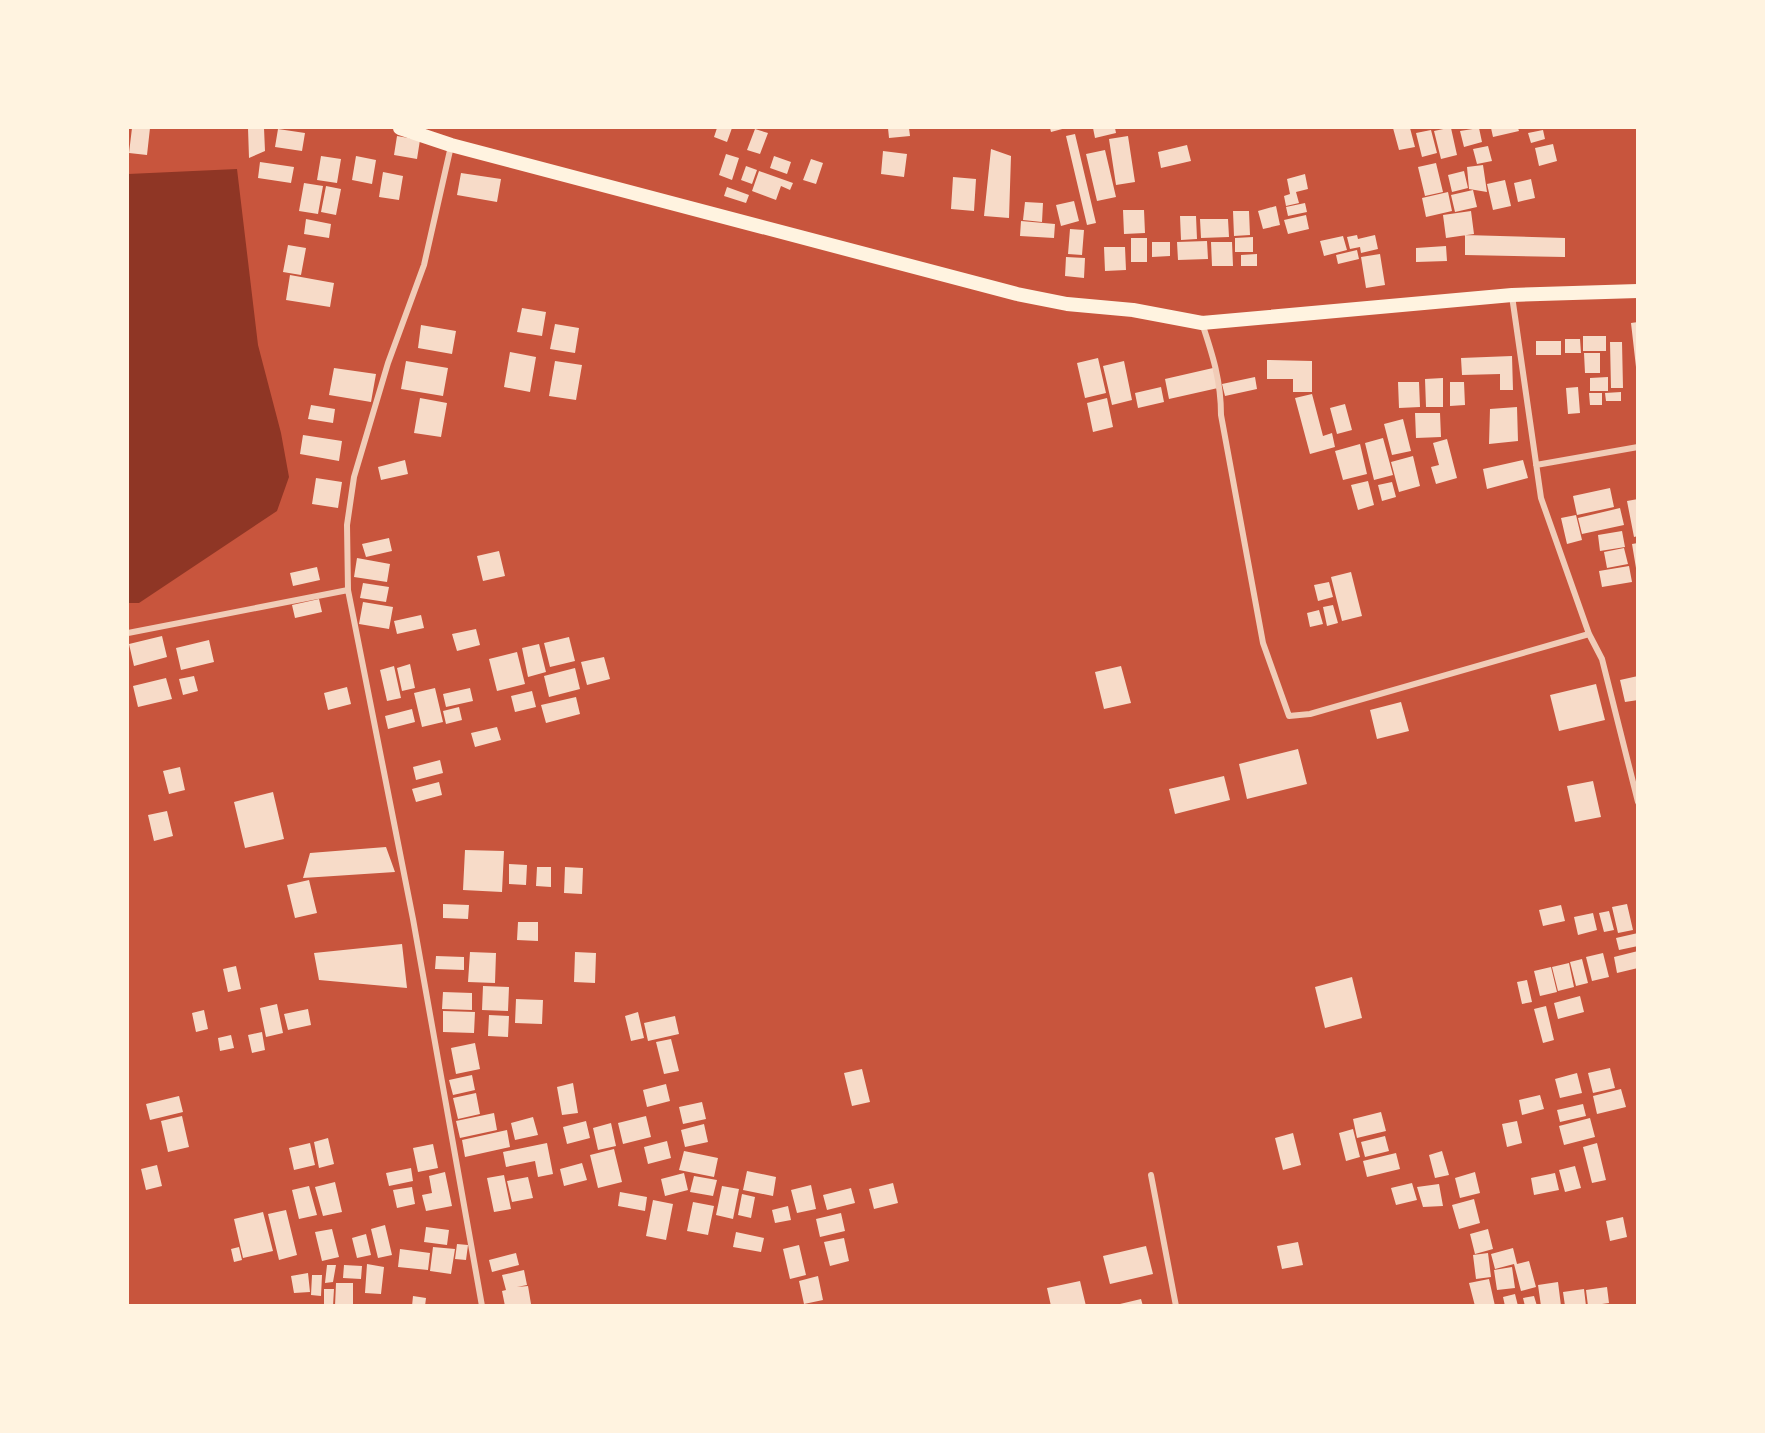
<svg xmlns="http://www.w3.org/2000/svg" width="1765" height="1433" viewBox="0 0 1765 1433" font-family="'Exo 2',sans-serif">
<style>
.water{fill:#8f3625}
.building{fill:#f7dbc8}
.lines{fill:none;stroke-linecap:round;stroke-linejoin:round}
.minor{stroke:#f1ccb7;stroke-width:6}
.trunk{stroke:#fff3e0;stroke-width:14}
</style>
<rect width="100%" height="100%" fill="#c8553d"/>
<path class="water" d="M 237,169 L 258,345 L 281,433 L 289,477 L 277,511 L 139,603 L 128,603 L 128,174 Z"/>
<path class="building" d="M 132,128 L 150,128 L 147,155 L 129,153 Z
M 248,128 L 264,128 L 265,151 L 249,158 Z
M 717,128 L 732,128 L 727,142 L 714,137 Z
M 888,128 L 909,128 L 910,136 L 889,138 Z
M 1050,128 L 1066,128 L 1051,132 Z
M 1093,128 L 1115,128 L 1116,133 L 1095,138 Z
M 1393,128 L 1410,128 L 1415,147 L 1399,150 Z
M 1448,128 L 1451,128 L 1457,155 L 1441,159 L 1434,131 Z
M 1479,128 L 1482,142 L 1464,147 L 1460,131 Z
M 1491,128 L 1518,128 L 1519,131 L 1493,137 Z
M 278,129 L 305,133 L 302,151 L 275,147 Z
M 755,129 L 768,133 L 760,154 L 747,150 Z
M 1431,130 L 1437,153 L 1422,157 L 1416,133 Z
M 1543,130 L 1545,139 L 1531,143 L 1528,133 Z
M 1075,134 L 1096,223 L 1087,225 L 1066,136 Z
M 397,136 L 420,140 L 417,159 L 394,155 Z
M 1128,136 L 1135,182 L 1116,185 L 1109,139 Z
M 1553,144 L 1557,161 L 1539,166 L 1535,148 Z
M 1187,145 L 1191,161 L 1161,168 L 1158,152 Z
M 1488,146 L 1492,161 L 1477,164 L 1473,149 Z
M 991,149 L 1011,156 L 1009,218 L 984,216 Z
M 1105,150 L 1116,197 L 1097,201 L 1086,154 Z
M 883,151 L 907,154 L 904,177 L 881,174 Z
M 726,154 L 739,158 L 732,180 L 719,175 Z
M 321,156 L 341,159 L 337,183 L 317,180 Z
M 356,156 L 376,160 L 372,184 L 352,180 Z
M 774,156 L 791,162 L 787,174 L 770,168 Z
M 811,159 L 823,163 L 816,184 L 803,180 Z
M 260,162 L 294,167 L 291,183 L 258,178 Z
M 1436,163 L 1443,192 L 1425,196 L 1418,167 Z
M 1483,165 L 1487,192 L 1469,189 L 1467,167 Z
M 746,166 L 757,170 L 752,184 L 741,180 Z
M 759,171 L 793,183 L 790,190 L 781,186 L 776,200 L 752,191 Z
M 1464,171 L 1468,188 L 1452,192 L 1448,175 Z
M 383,172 L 403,176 L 399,200 L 379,197 Z
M 461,173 L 501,179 L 497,202 L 457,195 Z
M 1305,174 L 1308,189 L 1296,192 L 1299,203 L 1286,206 L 1284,196 L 1290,194 L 1287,179 Z
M 953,177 L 976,179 L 974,211 L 951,209 Z
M 1531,179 L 1535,198 L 1518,202 L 1514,183 Z
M 1505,180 L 1511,206 L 1493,210 L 1487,184 Z
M 304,183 L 323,186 L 318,214 L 299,211 Z
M 326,186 L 341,189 L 336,215 L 321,212 Z
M 727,187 L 749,195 L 746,203 L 724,196 Z
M 1473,190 L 1477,207 L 1455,212 L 1451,195 Z
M 1448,192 L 1452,211 L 1426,217 L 1422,198 Z
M 1074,201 L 1079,221 L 1061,226 L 1056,205 Z
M 1025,202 L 1043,203 L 1042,222 L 1023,220 Z
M 1305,203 L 1307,212 L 1288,216 L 1286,207 Z
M 1276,206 L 1280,225 L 1263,229 L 1258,211 Z
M 1123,210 L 1144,210 L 1145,233 L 1124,234 Z
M 1233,211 L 1249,211 L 1250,235 L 1234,236 Z
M 1471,211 L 1474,234 L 1446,238 L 1443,215 Z
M 1306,215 L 1309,229 L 1288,234 L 1284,220 Z
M 1180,216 L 1196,216 L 1197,239 L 1181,240 Z
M 306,219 L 331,224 L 329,238 L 304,234 Z
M 1200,219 L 1228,219 L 1229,237 L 1201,238 Z
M 1021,221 L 1055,224 L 1054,238 L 1020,236 Z
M 1070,229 L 1084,230 L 1082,255 L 1068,254 Z
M 1357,235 L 1358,239 L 1375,235 L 1378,249 L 1361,253 L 1360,247 L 1350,249 L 1347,237 Z
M 1465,235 L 1565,238 L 1565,257 L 1465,255 Z
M 1343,236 L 1347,250 L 1324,256 L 1320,241 Z
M 1253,237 L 1253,252 L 1235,252 L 1235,238 Z
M 1131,238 L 1147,238 L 1147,262 L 1131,262 Z
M 1207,241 L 1208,259 L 1178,260 L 1177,242 Z
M 1152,242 L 1170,242 L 1170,256 L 1152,257 Z
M 1211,242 L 1232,242 L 1233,266 L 1212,266 Z
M 288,245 L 306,248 L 301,275 L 283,272 Z
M 1446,246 L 1447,261 L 1416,262 L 1416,248 Z
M 1104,247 L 1125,247 L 1126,270 L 1105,271 Z
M 1357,250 L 1359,259 L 1338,264 L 1336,255 Z
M 1257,254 L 1257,266 L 1241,266 L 1241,255 Z
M 1380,254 L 1385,285 L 1366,288 L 1361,257 Z
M 1066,257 L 1085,258 L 1084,278 L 1065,276 Z
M 290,275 L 334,283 L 330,307 L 286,300 Z
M 522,308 L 546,312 L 542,336 L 517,332 Z
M 1638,322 L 1638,367 L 1636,367 L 1631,323 Z
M 555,324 L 579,328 L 575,353 L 550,349 Z
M 421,325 L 456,331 L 452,354 L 418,348 Z
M 1583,336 L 1606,336 L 1606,351 L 1583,351 Z
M 1565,339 L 1580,339 L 1581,353 L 1565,353 Z
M 1536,341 L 1561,341 L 1561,355 L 1536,355 Z
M 1610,342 L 1622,342 L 1623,388 L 1611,388 Z
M 510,352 L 536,357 L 530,392 L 504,387 Z
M 1584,353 L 1600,353 L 1600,373 L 1585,373 Z
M 1512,356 L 1513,390 L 1500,390 L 1500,374 L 1462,375 L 1461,358 Z
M 1098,358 L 1106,393 L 1085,398 L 1077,363 Z
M 1267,360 L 1312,361 L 1312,392 L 1293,392 L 1293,379 L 1267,379 Z
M 406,361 L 448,368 L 443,396 L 401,389 Z
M 555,361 L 582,365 L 576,400 L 549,396 Z
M 1124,361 L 1132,400 L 1112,405 L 1103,366 Z
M 334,368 L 376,374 L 371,402 L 329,395 Z
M 1213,368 L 1218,388 L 1169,399 L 1165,379 Z
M 1255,377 L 1257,389 L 1225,396 L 1222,384 Z
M 1608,377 L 1608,391 L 1590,391 L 1590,378 Z
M 1443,378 L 1443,407 L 1426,407 L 1425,379 Z
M 1398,382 L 1419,382 L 1420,407 L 1399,408 Z
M 1450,382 L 1464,382 L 1465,405 L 1450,406 Z
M 1161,387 L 1164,402 L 1138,408 L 1135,393 Z
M 1578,387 L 1580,413 L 1568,414 L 1566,388 Z
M 1621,392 L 1621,401 L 1606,401 L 1605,393 Z
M 1589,393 L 1602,393 L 1602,405 L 1590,405 Z
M 1312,394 L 1323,436 L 1332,433 L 1335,447 L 1310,454 L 1295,398 Z
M 420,398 L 447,403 L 441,437 L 414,433 Z
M 1107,398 L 1113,427 L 1093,432 L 1087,403 Z
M 1345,404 L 1352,430 L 1337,434 L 1330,408 Z
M 311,405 L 335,409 L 333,423 L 308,419 Z
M 1517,407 L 1518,441 L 1489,444 L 1490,409 Z
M 1415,413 L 1440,413 L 1441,437 L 1416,438 Z
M 1403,419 L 1411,451 L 1392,455 L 1384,424 Z
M 303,435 L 342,441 L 339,461 L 300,454 Z
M 1383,438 L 1393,475 L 1374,480 L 1365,443 Z
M 1447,439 L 1457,478 L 1436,484 L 1431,467 L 1439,465 L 1433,443 Z
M 1360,444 L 1367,474 L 1343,480 L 1335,451 Z
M 1413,456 L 1420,486 L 1399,492 L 1391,462 Z
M 405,460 L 408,474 L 381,480 L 378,467 Z
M 1523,460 L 1528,478 L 1487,489 L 1483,469 Z
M 316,478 L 342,482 L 338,508 L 312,504 Z
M 1368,481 L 1374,505 L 1358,510 L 1351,485 Z
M 1392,482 L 1396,497 L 1382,501 L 1378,485 Z
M 1610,488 L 1614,507 L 1577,515 L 1573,496 Z
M 1638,499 L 1638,536 L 1634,537 L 1627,501 Z
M 1620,508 L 1624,525 L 1582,534 L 1578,518 Z
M 1576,515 L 1582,540 L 1567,544 L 1561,518 Z
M 1622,531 L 1625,547 L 1600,551 L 1598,535 Z
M 389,538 L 392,551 L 366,557 L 362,544 Z
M 1638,543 L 1638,568 L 1636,568 L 1632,544 Z
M 1624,548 L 1628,564 L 1607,568 L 1604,552 Z
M 499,551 L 505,576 L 483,581 L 477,556 Z
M 357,558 L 390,564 L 387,582 L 354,577 Z
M 1629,566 L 1632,582 L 1602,587 L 1599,571 Z
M 317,567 L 320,580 L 293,586 L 290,573 Z
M 1351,572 L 1362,616 L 1342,621 L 1331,577 Z
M 1329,582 L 1333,597 L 1318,601 L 1314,585 Z
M 363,583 L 389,587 L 386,602 L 360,598 Z
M 319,599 L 322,612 L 295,618 L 292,605 Z
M 363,602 L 393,607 L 389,629 L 359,624 Z
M 1333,605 L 1338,623 L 1327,626 L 1323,607 Z
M 1319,610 L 1323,624 L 1310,627 L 1307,613 Z
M 421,615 L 424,628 L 397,634 L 394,621 Z
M 476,629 L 480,645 L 457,651 L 452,634 Z
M 162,636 L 167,657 L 134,666 L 129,644 Z
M 569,637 L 575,661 L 550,667 L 544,643 Z
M 209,640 L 214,662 L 181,670 L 176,648 Z
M 539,644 L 546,672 L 528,677 L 522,648 Z
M 517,652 L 525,684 L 497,691 L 489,659 Z
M 604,657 L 610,679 L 587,685 L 581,662 Z
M 410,664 L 415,688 L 402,691 L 397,668 Z
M 394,666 L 401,698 L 387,701 L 380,670 Z
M 1121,666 L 1131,703 L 1104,709 L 1095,672 Z
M 575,668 L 580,689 L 549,697 L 544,676 Z
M 194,676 L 198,691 L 183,695 L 179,679 Z
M 1638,676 L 1638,700 L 1625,702 L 1620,680 Z
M 166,678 L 172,699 L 138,707 L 133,686 Z
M 1596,684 L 1605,720 L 1559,731 L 1550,695 Z
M 347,687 L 351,704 L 328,710 L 324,693 Z
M 435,688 L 443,722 L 422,727 L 414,693 Z
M 470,688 L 473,701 L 446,707 L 443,694 Z
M 532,691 L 536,707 L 515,712 L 511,696 Z
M 576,697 L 580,714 L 546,723 L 541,705 Z
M 1401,702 L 1409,731 L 1377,739 L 1370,710 Z
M 459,707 L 462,720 L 446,724 L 443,711 Z
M 412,709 L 415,722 L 388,729 L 385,716 Z
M 497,727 L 501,740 L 475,747 L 471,733 Z
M 1298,749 L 1307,784 L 1247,799 L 1239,764 Z
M 440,760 L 443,773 L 416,780 L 413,767 Z
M 180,767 L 185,790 L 169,794 L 163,771 Z
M 1224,776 L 1230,800 L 1175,814 L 1169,789 Z
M 1593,781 L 1601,817 L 1575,822 L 1567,786 Z
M 439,782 L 442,795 L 416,802 L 412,789 Z
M 273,792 L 284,839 L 245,848 L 234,802 Z
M 167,811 L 173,836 L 154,841 L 148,815 Z
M 386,847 L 395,872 L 303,878 L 310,853 Z
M 465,850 L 504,851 L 502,892 L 463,890 Z
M 509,864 L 527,865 L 526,885 L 509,884 Z
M 537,867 L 551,867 L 551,887 L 536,886 Z
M 565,867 L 583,868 L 582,894 L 564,893 Z
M 309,880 L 317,913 L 295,918 L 287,885 Z
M 443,904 L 469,905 L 468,919 L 443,918 Z
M 1627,904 L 1633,930 L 1618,933 L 1612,907 Z
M 1561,905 L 1565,921 L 1543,926 L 1539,910 Z
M 1609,911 L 1614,930 L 1604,932 L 1599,913 Z
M 1593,913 L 1597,930 L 1578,935 L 1574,917 Z
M 518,922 L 538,922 L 538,941 L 517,940 Z
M 1638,933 L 1638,946 L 1619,950 L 1616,938 Z
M 402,944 L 407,988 L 319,980 L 314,953 Z
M 1638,951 L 1638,968 L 1617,973 L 1614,957 Z
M 470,952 L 496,953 L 495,983 L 468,982 Z
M 575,952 L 596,953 L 595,983 L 574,982 Z
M 1603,953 L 1609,977 L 1592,981 L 1586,957 Z
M 436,956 L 464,957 L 464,970 L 435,969 Z
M 1582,959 L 1588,983 L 1576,986 L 1570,962 Z
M 1569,963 L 1574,987 L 1558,991 L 1552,967 Z
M 236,966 L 241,989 L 228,992 L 223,969 Z
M 1551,967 L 1557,992 L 1540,996 L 1534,971 Z
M 1352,977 L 1362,1018 L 1325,1028 L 1315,987 Z
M 1527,980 L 1532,1002 L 1522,1004 L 1517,982 Z
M 483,986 L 509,987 L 508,1011 L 482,1010 Z
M 443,992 L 472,993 L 472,1010 L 442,1009 Z
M 1580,996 L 1584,1012 L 1558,1019 L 1554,1003 Z
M 516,999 L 543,1000 L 542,1024 L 515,1023 Z
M 277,1004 L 283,1033 L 266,1037 L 260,1008 Z
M 1546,1006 L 1554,1040 L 1543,1043 L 1534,1009 Z
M 308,1009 L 311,1025 L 288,1030 L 284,1014 Z
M 204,1010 L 208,1029 L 196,1032 L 192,1013 Z
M 443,1011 L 475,1012 L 474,1033 L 443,1032 Z
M 638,1012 L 644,1038 L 631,1041 L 625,1016 Z
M 489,1015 L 509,1016 L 508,1037 L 488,1036 Z
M 675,1016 L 679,1034 L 648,1041 L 644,1023 Z
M 262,1032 L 265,1050 L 252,1053 L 248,1035 Z
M 231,1035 L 234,1048 L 220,1051 L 218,1038 Z
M 671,1039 L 679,1071 L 664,1074 L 656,1042 Z
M 475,1043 L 480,1069 L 456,1074 L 451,1048 Z
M 1610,1068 L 1615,1088 L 1593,1093 L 1588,1073 Z
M 862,1069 L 870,1102 L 852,1106 L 844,1073 Z
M 1577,1073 L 1582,1093 L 1560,1098 L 1555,1079 Z
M 472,1075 L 475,1090 L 453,1095 L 449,1080 Z
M 573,1083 L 578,1113 L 562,1115 L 557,1087 Z
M 666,1084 L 670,1101 L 647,1107 L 643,1090 Z
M 1621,1089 L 1626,1107 L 1597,1114 L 1593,1096 Z
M 476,1093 L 480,1114 L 458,1119 L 453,1098 Z
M 1540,1095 L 1544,1109 L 1522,1115 L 1519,1100 Z
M 179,1096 L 183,1112 L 150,1120 L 146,1104 Z
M 702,1102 L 706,1119 L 683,1124 L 679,1107 Z
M 1583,1104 L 1586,1116 L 1560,1122 L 1557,1110 Z
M 1381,1112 L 1386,1131 L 1357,1138 L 1353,1119 Z
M 494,1113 L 497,1130 L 460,1138 L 456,1121 Z
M 182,1116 L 189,1147 L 168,1152 L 161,1121 Z
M 646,1116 L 651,1137 L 623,1144 L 618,1123 Z
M 533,1117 L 538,1135 L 515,1140 L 511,1123 Z
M 1590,1118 L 1595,1137 L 1564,1145 L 1559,1126 Z
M 586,1121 L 590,1138 L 567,1144 L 563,1127 Z
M 1517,1121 L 1522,1143 L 1507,1147 L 1502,1124 Z
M 611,1123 L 616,1146 L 598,1150 L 593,1128 Z
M 704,1124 L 708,1142 L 685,1147 L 681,1130 Z
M 1353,1129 L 1360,1157 L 1346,1161 L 1339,1133 Z
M 507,1130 L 510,1147 L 465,1157 L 462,1140 Z
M 1293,1133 L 1301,1165 L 1283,1170 L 1275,1138 Z
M 1385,1136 L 1389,1151 L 1365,1157 L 1361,1142 Z
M 328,1138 L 334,1164 L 319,1168 L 314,1142 Z
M 667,1141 L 671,1158 L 648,1164 L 644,1147 Z
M 310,1143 L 315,1165 L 294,1170 L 289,1148 Z
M 547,1143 L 553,1174 L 538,1177 L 535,1161 L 506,1167 L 503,1152 Z
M 1597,1143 L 1606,1180 L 1592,1183 L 1583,1147 Z
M 433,1144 L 438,1168 L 418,1172 L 413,1148 Z
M 614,1149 L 622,1182 L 598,1188 L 590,1155 Z
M 684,1151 L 718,1158 L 714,1177 L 679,1170 Z
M 1442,1151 L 1449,1175 L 1435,1178 L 1429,1155 Z
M 1396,1153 L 1400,1169 L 1367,1177 L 1363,1161 Z
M 582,1163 L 587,1180 L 564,1186 L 560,1169 Z
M 157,1165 L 162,1186 L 146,1190 L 141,1169 Z
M 1575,1166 L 1581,1188 L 1565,1192 L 1559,1170 Z
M 411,1168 L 413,1181 L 389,1186 L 386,1173 Z
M 747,1171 L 776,1177 L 773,1196 L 743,1190 Z
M 445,1172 L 452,1206 L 426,1211 L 422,1195 L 432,1193 L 429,1176 Z
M 1475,1172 L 1480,1193 L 1460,1198 L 1455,1178 Z
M 684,1173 L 688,1190 L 665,1196 L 661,1179 Z
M 1555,1173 L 1559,1190 L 1534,1195 L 1531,1178 Z
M 504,1175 L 511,1209 L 494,1212 L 487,1178 Z
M 694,1176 L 717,1180 L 713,1196 L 690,1192 Z
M 528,1177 L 533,1198 L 512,1202 L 507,1181 Z
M 335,1182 L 342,1212 L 323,1216 L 315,1187 Z
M 893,1183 L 898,1203 L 874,1209 L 869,1189 Z
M 1412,1183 L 1417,1200 L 1396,1205 L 1391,1188 Z
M 1439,1184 L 1443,1206 L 1423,1207 L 1417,1187 Z
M 811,1185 L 816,1209 L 797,1213 L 791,1190 Z
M 309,1186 L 317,1215 L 299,1219 L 292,1190 Z
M 722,1186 L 739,1189 L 733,1219 L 716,1215 Z
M 412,1187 L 415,1204 L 397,1208 L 393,1190 Z
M 851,1188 L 855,1203 L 827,1210 L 823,1195 Z
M 620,1192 L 647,1197 L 645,1211 L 618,1206 Z
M 742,1194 L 755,1197 L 751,1218 L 738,1215 Z
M 1474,1199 L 1480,1223 L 1459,1229 L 1452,1205 Z
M 653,1200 L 673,1204 L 666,1240 L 646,1236 Z
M 693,1202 L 714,1206 L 708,1235 L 687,1231 Z
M 788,1206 L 791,1220 L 775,1223 L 772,1210 Z
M 286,1210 L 297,1255 L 279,1260 L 268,1214 Z
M 263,1212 L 273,1251 L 243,1258 L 234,1219 Z
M 841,1213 L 845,1231 L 820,1237 L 816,1219 Z
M 1623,1217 L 1627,1237 L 1610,1241 L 1606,1221 Z
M 385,1225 L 392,1255 L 378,1258 L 371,1229 Z
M 426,1227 L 449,1230 L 447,1245 L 424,1242 Z
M 332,1229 L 339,1257 L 322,1261 L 315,1232 Z
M 1488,1229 L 1493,1249 L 1475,1254 L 1470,1234 Z
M 736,1232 L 764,1238 L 761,1252 L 733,1247 Z
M 366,1234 L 371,1255 L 357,1258 L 352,1238 Z
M 844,1238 L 849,1261 L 830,1266 L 824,1242 Z
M 1298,1242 L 1303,1265 L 1282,1269 L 1277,1246 Z
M 457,1244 L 468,1245 L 466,1260 L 455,1259 Z
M 799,1245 L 806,1275 L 790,1279 L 783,1249 Z
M 1146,1246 L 1153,1274 L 1110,1284 L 1103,1256 Z
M 239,1247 L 242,1260 L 234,1262 L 231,1249 Z
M 433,1247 L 455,1249 L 451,1274 L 430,1271 Z
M 1513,1248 L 1517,1264 L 1529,1261 L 1536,1287 L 1521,1291 L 1514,1264 L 1495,1269 L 1491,1254 Z
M 400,1249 L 430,1253 L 428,1270 L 398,1267 Z
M 516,1253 L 519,1265 L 492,1272 L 489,1260 Z
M 1488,1253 L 1491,1277 L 1476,1279 L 1473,1255 Z
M 367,1264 L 384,1267 L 381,1294 L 365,1293 Z
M 327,1265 L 336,1265 L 333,1282 L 325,1283 Z
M 344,1265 L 362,1266 L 361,1279 L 343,1278 Z
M 1512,1267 L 1515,1288 L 1497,1290 L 1494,1270 Z
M 524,1270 L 527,1285 L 517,1287 L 528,1286 L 531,1304 L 505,1306 L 502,1291 L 506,1290 L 502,1275 Z
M 308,1273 L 310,1292 L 294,1293 L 291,1276 Z
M 312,1275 L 322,1275 L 321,1296 L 311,1295 Z
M 818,1276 L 823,1300 L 804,1304 L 799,1281 Z
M 1489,1279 L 1495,1306 L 1475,1306 L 1469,1283 Z
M 1080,1281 L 1086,1306 L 1051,1306 L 1047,1288 Z
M 1558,1282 L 1561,1306 L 1541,1306 L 1538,1285 Z
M 336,1283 L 353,1283 L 353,1306 L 335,1306 Z
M 1607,1287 L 1609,1303 L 1588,1306 L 1586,1290 Z
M 324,1289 L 334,1289 L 333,1306 L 324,1306 Z
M 1584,1289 L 1586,1306 L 1565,1306 L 1563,1292 Z
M 1515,1294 L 1518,1306 L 1505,1306 L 1503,1297 Z
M 413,1296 L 426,1298 L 425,1306 L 412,1306 Z
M 1534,1296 L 1537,1306 L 1525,1306 L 1523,1298 Z
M 1141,1299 L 1143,1306 L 1120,1306 L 1120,1304 Z"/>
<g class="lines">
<path class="minor" d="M 1512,296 L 1541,498 L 1589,634 L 1602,659 L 1638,802
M 1202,323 C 1213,356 1221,381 1221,415 L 1263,643 L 1289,716 L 1310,714 L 1589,634
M 1536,465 L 1638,447
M 348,590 L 347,525 L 354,477 L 388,363 L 424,265 L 451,146
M 128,633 L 348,590 L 413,919 L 482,1306
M 1151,1175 L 1176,1306"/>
<path class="trunk" d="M 400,128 L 451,145 L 1017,294 L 1067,304 L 1133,310 L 1202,323 L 1512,295 L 1638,291"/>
</g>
<rect width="1765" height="1433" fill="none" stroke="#fff3e0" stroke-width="258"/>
</svg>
